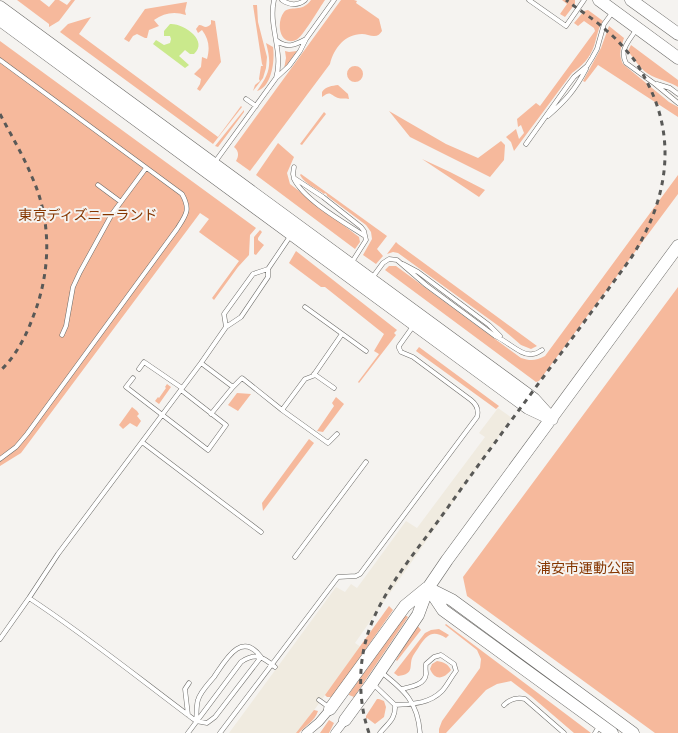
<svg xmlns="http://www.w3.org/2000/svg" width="678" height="733" viewBox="0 0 678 733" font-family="Raleway,'Noto Sans JP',sans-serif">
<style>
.built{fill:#f0ebe0}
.green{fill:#f6b99c}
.water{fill:#cae98c}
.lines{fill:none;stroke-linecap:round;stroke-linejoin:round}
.lane-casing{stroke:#6d6c69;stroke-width:5}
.street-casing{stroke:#6d6c69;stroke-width:9}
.secondary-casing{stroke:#6d6c69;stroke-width:13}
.lane{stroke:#fff;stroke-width:4}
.street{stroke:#fff;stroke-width:8}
.secondary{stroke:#fff;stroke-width:12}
.rail{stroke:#595957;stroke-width:3;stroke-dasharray:5 5;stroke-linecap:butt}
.labels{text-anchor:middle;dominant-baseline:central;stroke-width:4;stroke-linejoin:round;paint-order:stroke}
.park-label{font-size:14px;fill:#853600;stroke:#f5f3f0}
</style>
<rect width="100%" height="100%" fill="#f5f3f0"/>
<path class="built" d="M 498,408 L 512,418 L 355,643 L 361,647 L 297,733 L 229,733 L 336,587 L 345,592 L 351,584 L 357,588 L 406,521 L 417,528 L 485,437 L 479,433 Z"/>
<path class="green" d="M 17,0 L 40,0 L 49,7 L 55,0 L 59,0 L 67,5 L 71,0 L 75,0 L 59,21 L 49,27 L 49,24 Z
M 311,0 L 325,0 C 320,7 302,38 296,40 C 279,47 276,22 284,12 C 290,5 302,13 311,0 Z
M 341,0 L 354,0 L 357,1 L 356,3 L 379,19 L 382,31 C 380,34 378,36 374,36 C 370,36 366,34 362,34 C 345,34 334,48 330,64 L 250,171 L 236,161 C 239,156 239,151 234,147 Z
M 562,0 L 575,0 L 575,4 L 565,17 L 560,14 L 567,4 Z
M 187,2 L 185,11 L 186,15 C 174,11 164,13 154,20 L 159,26 L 149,30 L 147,38 L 145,38 L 137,34 L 133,36 L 129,42 L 124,39 L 145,9 Z
M 253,5 L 257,5 L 258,22 L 267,57 L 266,68 L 263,78 L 253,91 L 255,85 L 260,81 L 259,79 L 261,66 L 263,66 L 262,64 Z
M 588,10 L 603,21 C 598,28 597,37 594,46 C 590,58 582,66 572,73 L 514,151 L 511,142 L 506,137 L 516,129 L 519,139 L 524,133 L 521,125 L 518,127 L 517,119 L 536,103 L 540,106 L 595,31 L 594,28 L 584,21 L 578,26 L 574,23 L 584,11 Z
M 91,17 L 79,34 L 218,137 L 241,106 L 242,107 L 213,144 L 60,32 L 68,24 Z
M 211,20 L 215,21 L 221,62 L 200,91 L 197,89 L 200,84 L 201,79 L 194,74 L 201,67 L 202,57 L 207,59 C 210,48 209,39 202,30 L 198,33 L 196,29 L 199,25 C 204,25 205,30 211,24 Z
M 609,26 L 624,38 C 621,48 618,54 623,64 L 669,102 L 678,107 L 678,117 L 598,65 L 585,82 L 583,81 L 601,48 Z
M 0,41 L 256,228 L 250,235 L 249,255 L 238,267 L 214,300 L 212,298 L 239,261 L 199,232 L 209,219 L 200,213 L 21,453 L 0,466 Z
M 266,43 L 273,47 C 275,60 272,87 257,91 C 270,73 272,65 266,43 Z
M 631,45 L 678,80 L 678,87 C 670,82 661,80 652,76 C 641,71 635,60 628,51 Z
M 285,51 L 289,52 L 297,51 L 284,69 L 286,58 Z
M347 74a8 8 0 1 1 16 0a8 8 0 1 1-16 0Z
M 338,85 L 348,94 L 349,99 C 345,98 341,99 338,98 C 330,95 331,90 322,97 L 322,92 C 326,86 332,86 338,85 Z
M 244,110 L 244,112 L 218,147 L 215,146 Z
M 389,111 L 446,144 L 478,158 L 501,141 L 505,145 L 504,160 L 490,177 L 410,137 Z
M 324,112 L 326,114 L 302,145 L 300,144 Z
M 278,143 L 294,157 L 287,173 L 290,184 L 355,234 L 359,237 L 360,242 L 355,249 L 256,175 Z
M 422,159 L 450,172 L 485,190 L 479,197 Z
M 301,174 L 387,236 L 377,249 L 383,256 L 376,264 L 363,255 L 372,239 L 371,232 L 366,225 L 327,196 L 327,195 L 325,193 L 324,194 C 316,188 305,184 300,175 Z
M 678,175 L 678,194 L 539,381 L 536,382 L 385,270 L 389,266 L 396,266 L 521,358 C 530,361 536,361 545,356 Z
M 260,230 L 262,232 L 258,238 L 258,240 L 264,245 L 256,255 L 254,254 L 254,237 Z
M 396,242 L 398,244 L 537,346 L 531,349 L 521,345 L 500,327 L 398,253 L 393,252 L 387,254 Z
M 296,251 L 397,330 L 394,333 L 396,335 L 359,383 L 358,382 L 379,354 L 374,351 L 384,334 L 325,287 L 321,287 L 289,263 Z
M 678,287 L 678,733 L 655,733 L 467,596 L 463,577 Z
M 419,347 L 499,406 L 496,409 L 416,351 Z
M 167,384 L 171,387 L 159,404 L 155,401 L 158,397 L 159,398 L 166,388 L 165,387 Z
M 237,393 L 251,394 L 238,411 L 228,405 Z
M 336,397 L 344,404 L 323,432 L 317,431 L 334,406 L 332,403 Z
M 132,407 L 137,411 L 139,414 L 137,416 L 141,421 L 137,427 L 130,423 L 123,429 L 119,425 Z
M 309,439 L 314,443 L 263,511 L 262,503 Z
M 389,606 L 393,610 L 335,693 L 331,697 L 327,697 L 325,695 Z
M 405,615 L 408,617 L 354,697 L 349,695 L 349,694 Z
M 446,624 L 591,733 L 574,733 L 532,697 L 511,681 L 497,684 L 486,690 L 446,733 L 439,733 L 439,729 L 442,721 L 480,668 L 481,659 L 477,650 L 445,625 Z
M 417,625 L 421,630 L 397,661 L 396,660 Z
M 439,629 L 449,635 L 446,638 C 433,630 428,634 420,645 C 418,649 415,652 413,656 C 408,665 416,674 398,676 L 394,673 L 425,633 L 431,630 Z
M 437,661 C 444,662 448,664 451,670 C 444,679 435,681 430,669 L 432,664 Z
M 377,699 L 379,699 L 384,701 L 386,707 L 384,717 L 375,724 L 367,718 L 366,719 L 366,716 Z
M 314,710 L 318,711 C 315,721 305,726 299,733 L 296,733 Z
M 329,720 L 334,723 L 329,733 L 320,733 Z"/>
<path class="water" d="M 170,24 C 184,23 209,41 194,54 L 190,54 L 185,50 L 179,56 L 189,65 L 185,68 L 153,44 L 156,40 L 164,45 L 170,43 L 171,39 L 170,36 L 164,36 L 164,31 Z"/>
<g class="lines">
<g class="lane-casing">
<path id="lane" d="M 274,0 C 268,27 284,52 276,78
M 282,0 C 289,5 298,6 305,0
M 529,0 L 566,26 L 584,0
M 636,30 C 629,41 619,50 626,63 L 655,84 L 678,103
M 276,40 C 287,49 295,45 306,39
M 0,60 L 182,194 C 191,210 186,215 177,229 L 27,434 L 16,447 L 0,459
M 657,84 L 670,88 L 678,94
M 246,99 L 256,106
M 548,116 C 566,100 575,90 586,69
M 526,144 L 568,85 L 574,77 L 587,66 L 592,58 L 597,49 L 604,24 L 612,13
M 215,162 L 276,78 L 289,66 L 300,51 L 306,39 L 334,0
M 294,167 L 293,174 L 294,178 L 323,197 L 361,227 L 364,231 L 366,240 L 352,262
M 294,179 C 304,200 345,223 365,236
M 98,185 L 121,202
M 403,264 L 418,272 L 489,325 L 500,336
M 372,278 L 383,263 L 389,259 L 397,260 L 426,285 L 495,336 C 506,340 522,357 533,354 C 536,354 540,351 542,350
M 305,307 L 366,351
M 226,327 L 241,317 L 268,277 L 268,269
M 62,335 L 66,326 L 73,287 L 80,272 L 112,214 L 146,168
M 201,363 L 233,387 L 242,378 L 282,410 L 328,443 L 337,434
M 139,369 L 144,362 L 182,388
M 314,374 L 334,388
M 133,378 L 126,387 L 208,450 L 226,425 L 181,390
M 282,410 L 305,379 L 313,376 L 342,334
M 211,414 L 233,387
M 142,442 L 261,532
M 295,557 L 366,462
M 29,598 C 87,636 141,680 196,721 L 207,723 L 215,717 L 261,657 C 241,630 225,661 214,677 C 209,683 200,692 198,700 C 196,706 197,715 196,721
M 0,639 L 29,598 L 58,554 L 201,363 L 226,327 L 224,314 L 253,274 L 268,269 L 291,235
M 381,672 C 404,690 418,702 420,733
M 373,684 L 395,705 C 396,719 388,723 380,733
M 319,700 L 330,708
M 395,705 C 412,704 429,704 442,691 C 447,686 451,677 456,671 L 454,664 L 441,655 L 434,657 L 426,664 C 425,668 426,671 426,674 C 425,685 410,687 402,689
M 504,705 C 510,699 516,697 525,699 L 564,733
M 188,715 L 185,689 L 189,683
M 188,733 L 241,662 C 256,652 263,657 275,667
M 220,733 L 338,577 L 356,576 L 360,574 L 477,417 C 479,410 476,404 471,400 L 413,357 L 401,352 L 399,348 L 399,346 L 414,325
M 595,733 L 600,725"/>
</g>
<g class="street-casing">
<path id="street" d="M 306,733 L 319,722 L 330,709
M 335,733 L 345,720"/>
</g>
<g class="secondary-casing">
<path id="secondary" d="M 599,0 L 678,58
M 631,0 L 678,34
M 0,7 L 534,399 L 552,419
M 0,20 L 528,408 L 547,417
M 428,588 L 452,600 L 633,733
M 429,589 L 443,610 L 612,733
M 330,709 L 405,606 L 427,588
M 345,720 L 372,683 L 418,615 L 428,588 L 447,560 L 678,246"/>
</g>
<use href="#lane" class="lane"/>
<use href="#street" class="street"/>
<use href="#secondary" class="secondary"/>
<path class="rail" d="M 0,114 C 11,135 23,155 32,177 C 52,221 51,272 33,317 C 26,336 16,356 0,371
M 369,733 C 359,705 358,669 366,640 C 377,597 415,553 441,517 C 503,430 568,345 631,258 C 665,205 678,145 649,86 C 644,76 639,66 632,57 C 624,48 616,38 607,31 C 594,19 579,10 566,0"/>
</g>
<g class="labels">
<g class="park-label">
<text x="88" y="215">東京ディズニーランド</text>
<text x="586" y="568">浦安市運動公園</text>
</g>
</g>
</svg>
